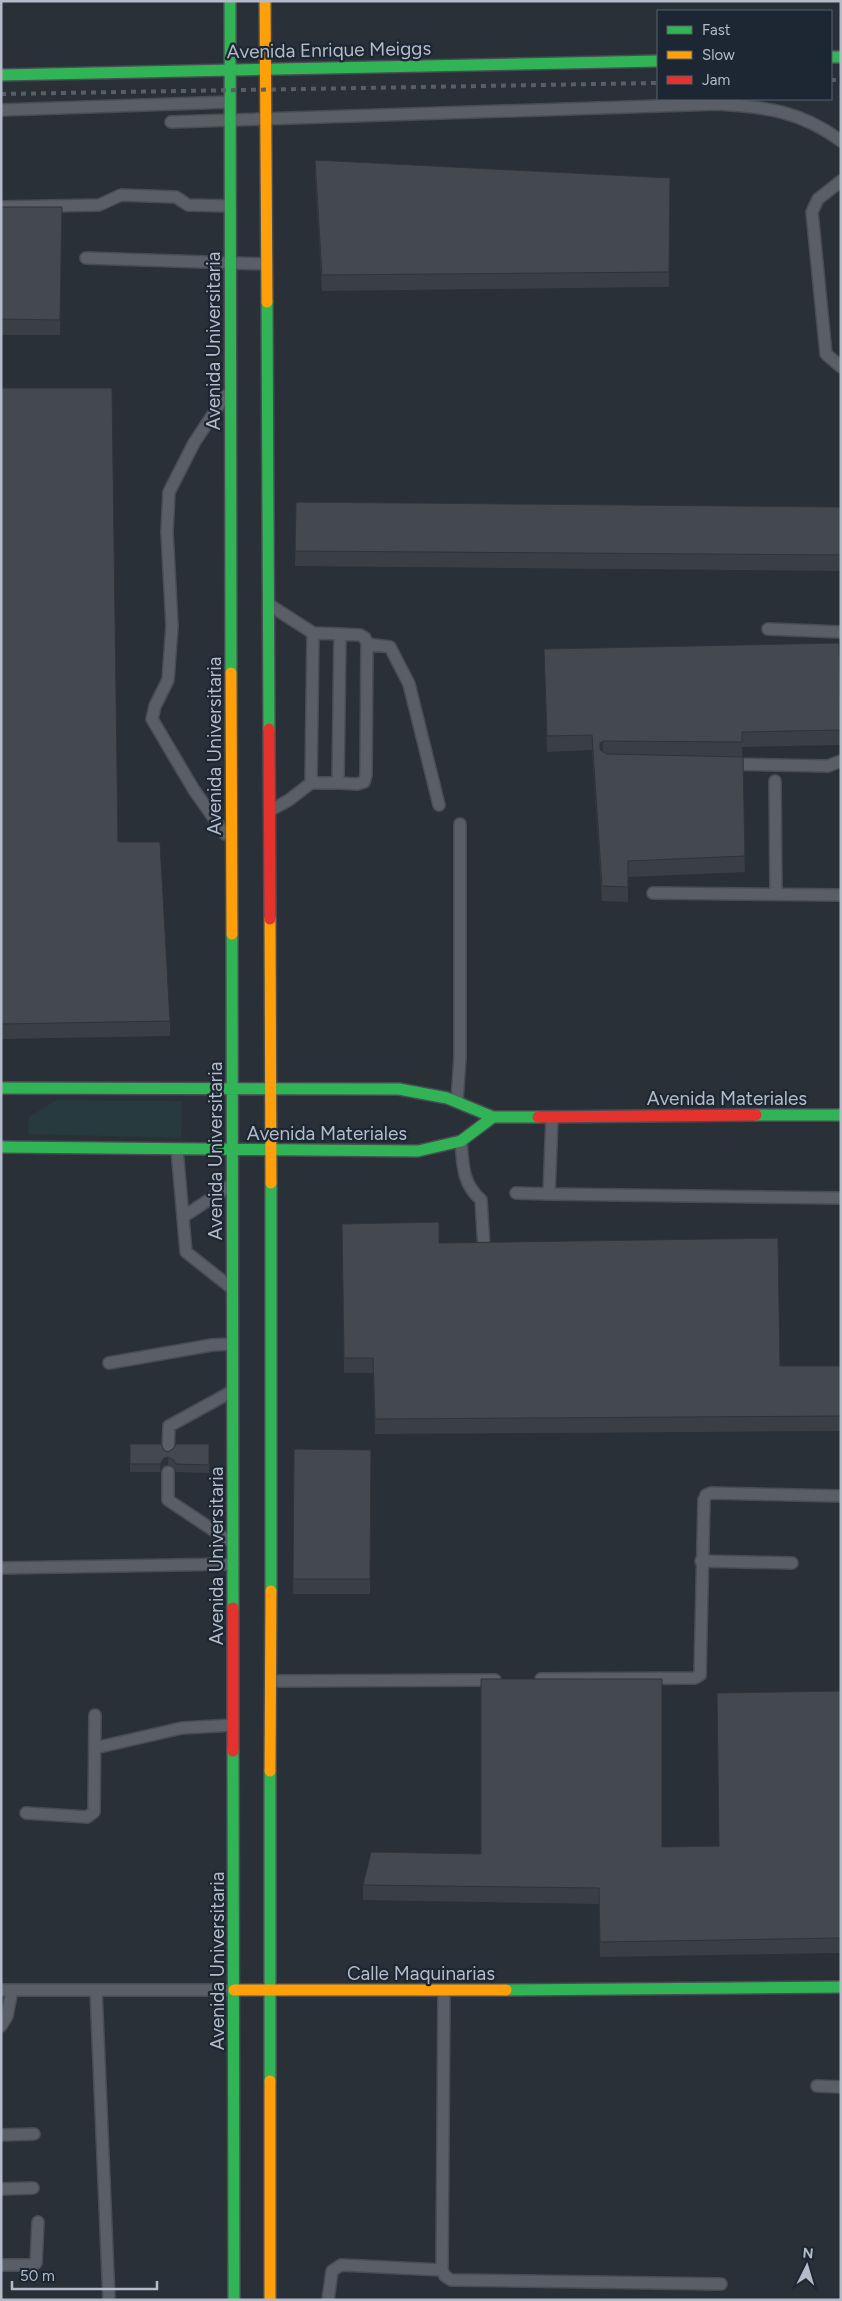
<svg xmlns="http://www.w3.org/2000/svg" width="842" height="2301" viewBox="0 0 842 2301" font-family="Figtree,sans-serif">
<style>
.green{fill:#273a3e}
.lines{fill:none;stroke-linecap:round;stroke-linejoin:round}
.lane-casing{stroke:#484c53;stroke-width:14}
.fast-casing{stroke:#484c53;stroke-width:14}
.slow-casing{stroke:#484c53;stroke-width:14}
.jam-casing{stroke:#484c53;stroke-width:14}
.lane{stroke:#5a5e66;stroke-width:11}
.fast{stroke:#30b455;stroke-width:11}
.slow{stroke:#ff9f0a;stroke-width:11}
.jam{stroke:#e5322d;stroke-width:11}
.rail{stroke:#595d64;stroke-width:4;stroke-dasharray:5 5;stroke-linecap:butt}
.wall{fill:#3a3f45}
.shaded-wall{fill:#303338}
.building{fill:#444950;stroke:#303338}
.labels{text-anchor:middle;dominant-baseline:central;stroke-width:4.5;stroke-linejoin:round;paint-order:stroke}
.street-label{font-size:19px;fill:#b4bcc9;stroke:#1d2633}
</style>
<rect width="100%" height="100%" fill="#2a3038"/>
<path class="green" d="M 56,1100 L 182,1101 L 181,1138 L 28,1134 L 29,1117 Z"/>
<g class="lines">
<g class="lane-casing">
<path id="lane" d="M 1,110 L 230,102
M 171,122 L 718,104 C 766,107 801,111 841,141
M 841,181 L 818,199 L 812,212 L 826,354 L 841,367
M 1,207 L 99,205 L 121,195 L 176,197 L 188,205 L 230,206
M 86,258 L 266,264
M 225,396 L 194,443 L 169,492 L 167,532 L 172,626 L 168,680 L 155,706 L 152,719 L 194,790 L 225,834
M 768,629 L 841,632
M 367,644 L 390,647 L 409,684 L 439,805
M 729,764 L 828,766 L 841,761
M 775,781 L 776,894
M 311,783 L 338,783 L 340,634 L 313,633
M 338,783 L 357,784 L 364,782 L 366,775 L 367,644 L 365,638 L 360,635 L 340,634
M 271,810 L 289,800 L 311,783 L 313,633 L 271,606
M 653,893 L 841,895
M 457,1101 L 460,1057 L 460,824
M 552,1117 L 549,1194 L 841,1198
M 461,1141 C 463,1165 462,1183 481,1200 L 484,1248
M 177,1149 L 186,1252 L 229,1286
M 516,1193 L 549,1194
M 183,1217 L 231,1185
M 109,1363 L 212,1345 L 232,1344
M 168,1452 L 169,1426 L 231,1392
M 168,1472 L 168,1500 L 231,1542
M 701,1561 L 792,1563
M 1,1568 L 233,1564
M 541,1679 L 695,1678 L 700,1675 L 704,1500 L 706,1495 L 711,1493 L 841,1496
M 272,1681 L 495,1680
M 95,1748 L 182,1728 L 233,1725
M 26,1813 L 87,1817 L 94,1812 L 95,1715
M 1,1990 L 234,1990
M 96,1990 L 109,2300
M 444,1990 L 442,2270 L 445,2276 L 451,2280 L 721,2284
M 1,2026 L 7,2016 L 12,1990
M 817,2086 L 841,2087
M 1,2135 L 34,2134
M 1,2189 L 33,2188
M 1,2265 L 33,2265 L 36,2263 L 38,2222
M 328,2300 L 332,2271 L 341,2265 L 442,2270"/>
</g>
<g class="fast-casing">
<path id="fast" d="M 230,1 L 231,673
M 831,57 L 841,57
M 1,75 L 658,61
M 267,302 L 269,729
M 232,934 L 233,1608
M 1,1088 L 399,1089 L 447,1098 L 493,1117 L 538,1117
M 756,1115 L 841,1115
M 1,1147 L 418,1151 L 461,1141 L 493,1117
M 271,1591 L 271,1183
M 233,1751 L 234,2300
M 506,1990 L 841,1987
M 270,2081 L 270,1771"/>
</g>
<g class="slow-casing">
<path id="slow" d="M 265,1 L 267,302
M 231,673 L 232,934
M 270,919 L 271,1183
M 270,1771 L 271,1591
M 234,1990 L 506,1990
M 270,2300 L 270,2081"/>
</g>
<g class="jam-casing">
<path id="jam" d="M 269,729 L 270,919
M 538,1117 L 756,1115
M 233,1608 L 233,1751"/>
</g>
<use href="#lane" class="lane"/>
<use href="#fast" class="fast"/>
<use href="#slow" class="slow"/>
<use href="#jam" class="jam"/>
<path class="rail" d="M 831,80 L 841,80
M 1,94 L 658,83"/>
</g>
<path class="wall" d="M 315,160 L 670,178 L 669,287 L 322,291 L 315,175 Z
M 1,207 L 62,207 L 60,335 L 1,335 Z
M 1,388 L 118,842 L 170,1021 L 170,1036 L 1,1039 Z
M 296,502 L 841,507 L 841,571 L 295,566 Z
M 544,649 L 841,730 L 841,745 L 742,747 L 745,872 L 628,877 L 628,902 L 602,901 L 592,750 L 547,752 Z
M 342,1224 L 439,1243 L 780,1366 L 841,1366 L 841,1431 L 375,1434 L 373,1373 L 344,1373 Z
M 130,1444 L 168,1452 L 209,1444 L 209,1473 L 176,1472 L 174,1468 L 168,1465 L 164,1466 L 160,1472 L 130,1472 Z
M 294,1449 L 371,1450 L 370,1594 L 293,1594 Z
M 841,1691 L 841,1953 L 600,1957 L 599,1904 L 363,1900 L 363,1885 L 481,1854 L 662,1847 L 719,1846 Z"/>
<path class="shaded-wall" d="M 603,741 L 603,756 L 600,759 L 600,743 Z
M 168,1457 L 168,1465 L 164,1466 L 160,1472 L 160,1464 L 164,1458 Z"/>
<path class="building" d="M 315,160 L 670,178 L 669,272 L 322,275 Z
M 1,207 L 62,207 L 60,320 L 1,319 Z
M 1,388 L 112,388 L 118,842 L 160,842 L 170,1021 L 1,1024 Z
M 296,502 L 841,507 L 841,555 L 295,551 Z
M 839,643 L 841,730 L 742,732 L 742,742 L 603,741 L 600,743 L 600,750 L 607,754 L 743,757 L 745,856 L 628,861 L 628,887 L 602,886 L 592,735 L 547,736 L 544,649 Z
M 439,1222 L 439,1243 L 778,1238 L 780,1366 L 841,1366 L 841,1416 L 375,1419 L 373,1358 L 344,1358 L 342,1224 Z
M 130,1444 L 161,1444 L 164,1450 L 168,1452 L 174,1448 L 176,1444 L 209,1444 L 209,1465 L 176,1464 L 174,1460 L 168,1457 L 164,1458 L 160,1464 L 130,1464 Z
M 294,1449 L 371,1450 L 370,1579 L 293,1579 Z
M 481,1679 L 662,1679 L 662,1847 L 719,1846 L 717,1693 L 841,1691 L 841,1938 L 600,1942 L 599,1888 L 363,1885 L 371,1852 L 481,1854 Z"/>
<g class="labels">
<g class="street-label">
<text transform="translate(329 50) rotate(-1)">Avenida Enrique Meiggs</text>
<text transform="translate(213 341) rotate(-90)">Avenida Universitaria</text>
<text transform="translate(214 746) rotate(-90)">Avenida Universitaria</text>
<text x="727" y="1098">Avenida Materiales</text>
<text x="327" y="1133">Avenida Materiales</text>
<text transform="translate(215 1151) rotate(-90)">Avenida Universitaria</text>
<text transform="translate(216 1556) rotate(-90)">Avenida Universitaria</text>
<text transform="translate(217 1961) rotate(-90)">Avenida Universitaria</text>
<text x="421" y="1973">Calle Maquinarias</text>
</g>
</g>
<rect width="842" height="2301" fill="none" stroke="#b4bcc9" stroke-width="5"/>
<rect x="657" y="10" width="175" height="90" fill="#1d2633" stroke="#59626f"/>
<rect x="667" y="26" width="25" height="8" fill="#30b455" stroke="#59626f"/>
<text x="702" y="35" font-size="15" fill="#b4bcc9">Fast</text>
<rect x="667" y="51" width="25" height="8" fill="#ff9f0a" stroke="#59626f"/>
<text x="702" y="60" font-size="15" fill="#b4bcc9">Slow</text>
<rect x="667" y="76" width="25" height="8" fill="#e5322d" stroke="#59626f"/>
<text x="702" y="85" font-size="15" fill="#b4bcc9">Jam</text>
<g transform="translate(807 2266) rotate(5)" stroke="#1d2633" stroke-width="4" paint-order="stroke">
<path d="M0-4L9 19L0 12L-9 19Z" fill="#b4bcc9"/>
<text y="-8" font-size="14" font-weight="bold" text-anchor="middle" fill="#b4bcc9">N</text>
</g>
<path d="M12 2281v8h145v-8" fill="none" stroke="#b4bcc9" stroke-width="2.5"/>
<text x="20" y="2281" font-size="15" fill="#b4bcc9" stroke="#1d2633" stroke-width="4" paint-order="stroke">50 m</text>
</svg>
